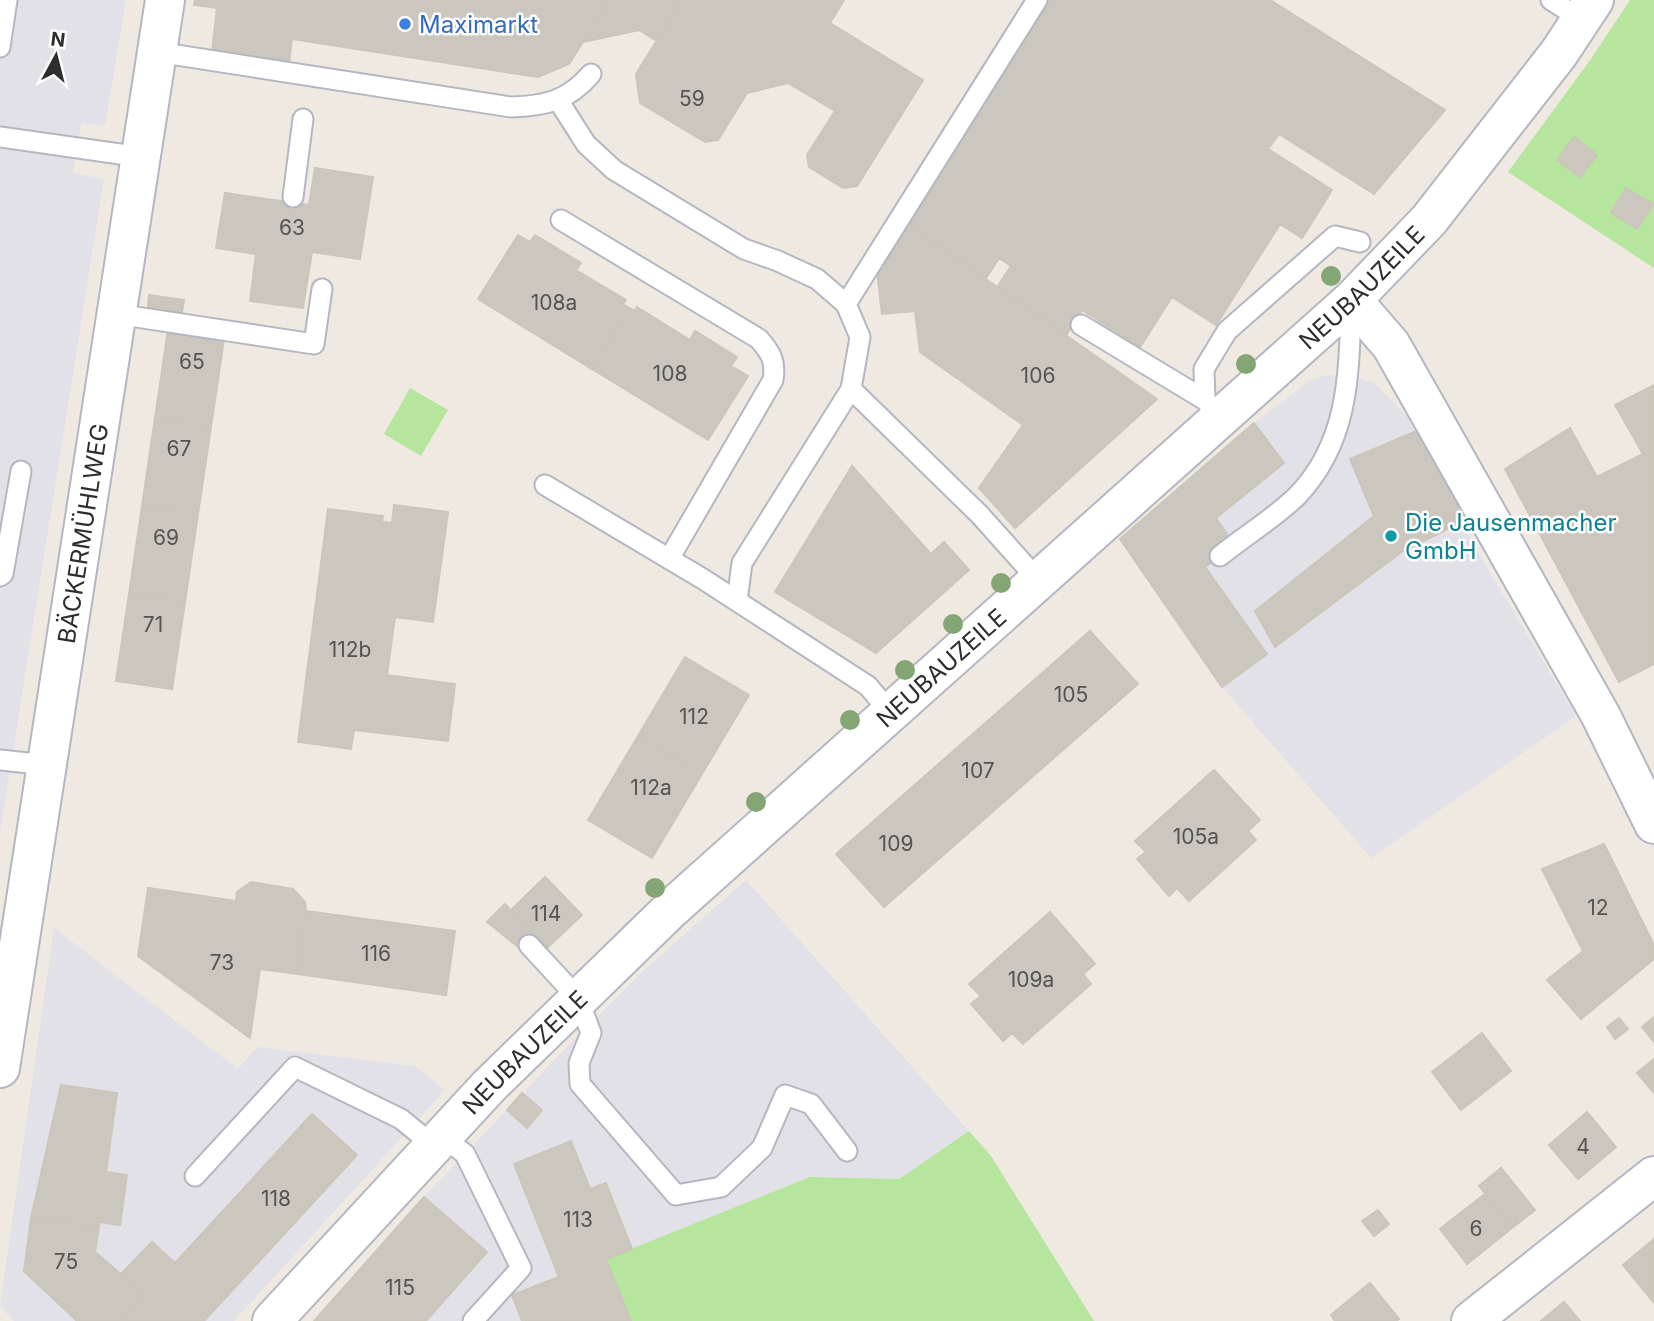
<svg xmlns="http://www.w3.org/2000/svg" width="1654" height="1321" viewBox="0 0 1654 1321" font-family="Inter,sans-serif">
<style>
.industrial{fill:#e3e1e8}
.green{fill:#b6e59e}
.building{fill:#cbc7bf;stroke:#cbc5ba;stroke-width:2}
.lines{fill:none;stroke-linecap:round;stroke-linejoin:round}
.service-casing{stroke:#b4b7c1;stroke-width:23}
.minor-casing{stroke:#b4b7c1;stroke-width:42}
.tertiary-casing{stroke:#b4b7c1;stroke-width:42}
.service{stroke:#fff;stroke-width:19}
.minor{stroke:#fff;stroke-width:38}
.tertiary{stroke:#fff;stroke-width:38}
.tree{fill:#84a574}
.shop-dot{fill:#3f7fe0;stroke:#fff;stroke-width:2.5}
.culture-dot{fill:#0f9aa8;stroke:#fff;stroke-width:2.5}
.labels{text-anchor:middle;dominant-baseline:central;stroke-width:5;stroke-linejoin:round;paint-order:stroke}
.number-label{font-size:21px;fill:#555452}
.shop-label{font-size:24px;fill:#366cbe;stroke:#fff;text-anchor:start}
.street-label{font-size:24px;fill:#2e2e2e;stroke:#fff}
.culture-label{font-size:24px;fill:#0d838f;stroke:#fff;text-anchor:start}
</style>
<rect width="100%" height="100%" fill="#efe9e1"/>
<path class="industrial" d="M 0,0 L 126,0 L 105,126 L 81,123 L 73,173 L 104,179 L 0,833 Z
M 1327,375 L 1356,377 L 1374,383 L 1421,430 L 1479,554 L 1576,716 L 1371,858 L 1222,687 L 1120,539 L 1254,423 L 1311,380 Z
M 746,880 L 969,1131 L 899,1179 L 810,1177 L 607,1259 L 631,1321 L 314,1321 L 424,1197 L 556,1058 L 644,970 Z
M 54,928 L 238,1069 L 257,1047 L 415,1066 L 445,1090 L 234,1321 L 14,1321 L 0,1306 Z"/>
<path class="green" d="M 1630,0 L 1654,0 L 1654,268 L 1508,172 L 1591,59 Z
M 410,388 L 448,410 L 421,456 L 384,434 Z
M 969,1131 L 991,1156 L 1094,1321 L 631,1321 L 606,1259 L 810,1177 L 899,1179 Z"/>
<path class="building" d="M 195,0 L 609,0 L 569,64 L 538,77 L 292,39 L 289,63 L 212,51 L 217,8 L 194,5 Z
M 609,0 L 682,0 L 657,41 L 639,30 L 583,42 Z
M 682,0 L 844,0 L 830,23 L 923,80 L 857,186 L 843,188 L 809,167 L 807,155 L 835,111 L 788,83 L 747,93 L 718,140 L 705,142 L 640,103 L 636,74 Z
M 1050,0 L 1270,0 L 1445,110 L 1374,194 L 1279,134 L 1268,149 L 1332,190 L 1302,238 L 1280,224 L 1216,325 L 1172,297 L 1140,347 L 1082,310 L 1067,334 L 998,286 L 1011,266 L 999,258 L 986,278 L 908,223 Z
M 1574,137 L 1597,155 L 1580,177 L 1557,160 Z
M 315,168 L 373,177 L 360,259 L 312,252 L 303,308 L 250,301 L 256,254 L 216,248 L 225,193 L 309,205 Z
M 1626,188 L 1653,204 L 1637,229 L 1611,213 Z
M 910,226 L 1157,399 L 1015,528 L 979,488 L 1023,425 L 920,352 L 915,311 L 882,314 L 877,271 Z
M 518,235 L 530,242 L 535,235 L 581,263 L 576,270 L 626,300 L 623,304 L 629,308 L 592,369 L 478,299 Z
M 149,295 L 184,300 L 182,312 L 148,307 Z
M 637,307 L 690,340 L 695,331 L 737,357 L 731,366 L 748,376 L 708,440 L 592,369 L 629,308 L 635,311 Z
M 168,330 L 224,339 L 211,427 L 155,418 Z
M 1654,385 L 1654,664 L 1619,682 L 1505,469 L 1570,428 L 1597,477 L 1643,454 L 1615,405 Z
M 155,418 L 211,427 L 198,514 L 142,506 Z
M 1254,423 L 1284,463 L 1216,518 L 1235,546 L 1205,567 L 1267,654 L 1222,687 L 1120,539 Z
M 1419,430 L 1452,489 L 1462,522 L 1403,551 L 1275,647 L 1255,611 L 1374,516 L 1350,459 Z
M 852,466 L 931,554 L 944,542 L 969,570 L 876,653 L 775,592 Z
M 394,505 L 448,512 L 433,622 L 395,617 L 387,675 L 455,684 L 448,741 L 354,730 L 351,749 L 298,742 L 328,509 L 383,516 L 382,522 L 392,523 Z
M 142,506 L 198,514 L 185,602 L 129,594 Z
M 129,594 L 185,602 L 172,689 L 116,681 Z
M 1090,631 L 1138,684 L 884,907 L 836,854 Z
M 685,657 L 749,695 L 702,774 L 638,736 Z
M 638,736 L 702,774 L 652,858 L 588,820 Z
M 1214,770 L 1260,820 L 1248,831 L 1256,840 L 1189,901 L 1177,888 L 1169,896 L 1137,859 L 1146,852 L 1135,841 Z
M 1604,844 L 1654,945 L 1654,959 L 1581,1019 L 1547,980 L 1583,951 L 1542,869 Z
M 545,877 L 582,915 L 547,948 L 511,910 Z
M 251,882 L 293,889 L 305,902 L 306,911 L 297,974 L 260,969 L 250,1038 L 138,956 L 148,888 L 236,901 L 237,892 Z
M 505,904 L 532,933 L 518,947 L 487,922 Z
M 306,911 L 455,931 L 446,995 L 297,974 Z
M 1050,912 L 1095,964 L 1083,974 L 1091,984 L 1023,1044 L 1012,1033 L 1003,1041 L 971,1004 L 981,996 L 969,984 Z
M 1654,1017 L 1654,1042 L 1642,1027 Z
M 1619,1018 L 1628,1029 L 1615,1039 L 1607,1027 Z
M 1482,1033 L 1511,1071 L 1461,1110 L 1432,1072 Z
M 1654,1059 L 1654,1093 L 1637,1073 Z
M 61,1085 L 117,1093 L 106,1172 L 127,1175 L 120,1225 L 99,1222 L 99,1227 L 31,1218 Z
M 522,1093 L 542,1110 L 527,1128 L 507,1110 Z
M 1587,1112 L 1616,1147 L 1578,1179 L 1549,1145 Z
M 312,1114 L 357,1155 L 204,1321 L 119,1321 L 144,1294 L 122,1273 L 152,1242 L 175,1263 Z
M 571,1141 L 590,1189 L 606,1183 L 632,1249 L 606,1259 L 631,1321 L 522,1321 L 512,1295 L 559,1277 L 514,1164 Z
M 1501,1168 L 1535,1210 L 1513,1227 L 1479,1186 Z
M 1485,1194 L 1513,1227 L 1467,1264 L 1440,1229 Z
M 424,1197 L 487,1252 L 426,1321 L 314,1321 Z
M 1378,1210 L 1389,1224 L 1374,1236 L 1362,1221 Z
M 31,1218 L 99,1227 L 95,1252 L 144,1294 L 119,1321 L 77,1321 L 24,1271 Z
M 1654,1239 L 1654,1303 L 1623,1265 Z
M 1370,1283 L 1399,1319 L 1396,1321 L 1335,1321 L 1331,1315 Z
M 1564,1302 L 1580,1321 L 1541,1321 Z"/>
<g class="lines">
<g class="service-casing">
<path id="service" d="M 1551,0 L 1581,19
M 0,47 L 7,0
M 157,52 L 511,107 C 545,106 568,101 591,74
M 558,100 L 586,144 L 614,170 L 744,249 L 778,261 L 817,279 L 846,304 L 860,337 L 851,389
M 0,137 L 141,157
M 293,197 L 303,119
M 561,220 L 759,339 C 771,353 776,361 773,380 L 669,559
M 846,304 L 1037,0
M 116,314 L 314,344 L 322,289
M 1081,325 L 1205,400
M 1221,417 L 1205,400 L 1204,369 L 1227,331 L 1335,236 L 1360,242
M 545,485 L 703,579 L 868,686 L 890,712
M 1220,556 C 1243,537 1276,517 1297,496 C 1349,442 1349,375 1351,304
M 0,576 L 3,574 L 21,471
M 737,601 L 742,563 L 851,389 L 980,515 L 1038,580
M 0,760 L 47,765
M 529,945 L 578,998 L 591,1033 L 579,1063 L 580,1084 L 676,1195 L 721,1187 L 762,1148 L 785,1095 L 811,1104 L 847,1151
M 443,1137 L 465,1154 L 521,1268 L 473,1321
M 195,1176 L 295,1067 L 401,1119 L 434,1146"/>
</g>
<g class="minor-casing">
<path id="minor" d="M 1352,300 L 1391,345 L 1601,716 L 1654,824
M 1471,1321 L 1654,1176"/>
</g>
<g class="tertiary-casing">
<g id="tertiary">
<path id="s1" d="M 0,1068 L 165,0"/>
<path id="s2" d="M 272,1321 L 489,1086 L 671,909 L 1352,300 L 1429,220 L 1559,53 L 1594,0"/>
</g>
</g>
<use href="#service" class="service"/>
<use href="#minor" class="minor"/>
<use href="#tertiary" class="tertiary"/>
</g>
<g class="tree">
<circle cx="1331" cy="276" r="10"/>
<circle cx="1246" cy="364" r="10"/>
<circle cx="1001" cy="583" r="10"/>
<circle cx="953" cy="624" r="10"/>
<circle cx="905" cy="670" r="10"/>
<circle cx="850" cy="720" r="10"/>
<circle cx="756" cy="802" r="10"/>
<circle cx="655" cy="888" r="10"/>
</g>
<circle class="shop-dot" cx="405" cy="24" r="7"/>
<circle class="culture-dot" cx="1391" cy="536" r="7"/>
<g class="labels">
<g class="number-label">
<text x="692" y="98">59</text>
<text x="292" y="227">63</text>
<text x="554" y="302">108a</text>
<text x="192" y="361">65</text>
<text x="670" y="373">108</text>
<text x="1038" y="375">106</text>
<text x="179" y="448">67</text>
<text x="166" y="537">69</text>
<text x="153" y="624">71</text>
<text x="350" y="649">112b</text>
<text x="1071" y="694">105</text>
<text x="694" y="716">112</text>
<text x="978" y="770">107</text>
<text x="651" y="787">112a</text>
<text x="1196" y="836">105a</text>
<text x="896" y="843">109</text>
<text x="1598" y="907">12</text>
<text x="546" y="913">114</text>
<text x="376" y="953">116</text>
<text x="222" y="962">73</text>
<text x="1031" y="979">109a</text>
<text x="1583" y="1146">4</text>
<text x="276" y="1198">118</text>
<text x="578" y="1219">113</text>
<text x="1476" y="1228">6</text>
<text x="66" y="1261">75</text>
<text x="400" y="1287">115</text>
</g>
<g class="shop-label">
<text x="419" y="24">Maximarkt</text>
</g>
<g class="street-label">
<text stroke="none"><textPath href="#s2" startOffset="1503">NEUBAUZEILE</textPath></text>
<text stroke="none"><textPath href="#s1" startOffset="541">BÄCKERMÜHLWEG</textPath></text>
<text stroke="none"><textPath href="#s2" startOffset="936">NEUBAUZEILE</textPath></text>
<text stroke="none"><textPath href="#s2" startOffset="369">NEUBAUZEILE</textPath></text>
</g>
<g class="culture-label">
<text x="1405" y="522">Die Jausenmacher<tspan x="1405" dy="28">GmbH</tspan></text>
</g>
</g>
<g transform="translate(56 56) rotate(7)" stroke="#ffffff" stroke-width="5" paint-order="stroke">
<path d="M0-5L12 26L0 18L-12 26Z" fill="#2e2e2e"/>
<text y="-10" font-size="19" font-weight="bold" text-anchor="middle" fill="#2e2e2e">N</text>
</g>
</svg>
